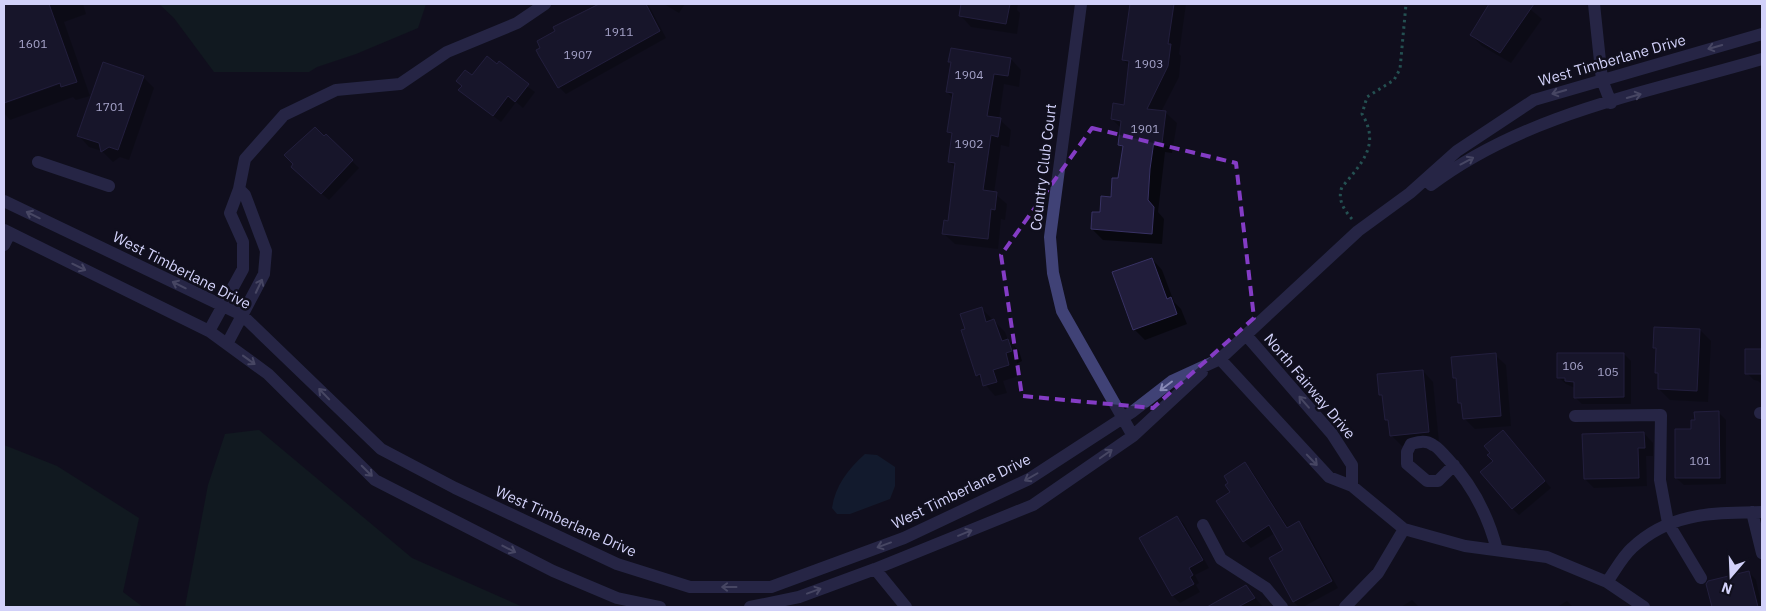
<svg xmlns="http://www.w3.org/2000/svg" width="1766" height="611" viewBox="0 0 1766 611" font-family="'IBM Plex Sans',sans-serif">
<style>
.green{fill:#122624}
.water{fill:#152940}
.shadow{fill:#0007}
.building{fill:#211d3b;stroke:#383264}
.lines{fill:none;stroke-linecap:round;stroke-linejoin:round}
.path{stroke:#3da092;stroke-width:3;stroke-dasharray:2.5 4;stroke-linecap:butt}
.minor{stroke:#404276;stroke-width:12}
.oneway{stroke:#898ab8}
.marked{fill:none;stroke:#843cc5;stroke-width:4;stroke-dasharray:10 6;stroke-linejoin:round}
.labels{text-anchor:middle;dominant-baseline:central;stroke-width:5;stroke-linejoin:round;paint-order:stroke}
.number-label{font-size:12px;fill:#a6a4ca}
.street-label{font-size:15px;fill:#d2d1f9;stroke:#100f1d}
</style>
<rect width="100%" height="100%" fill="#100f1d"/>
<path class="green" d="M 159,4 L 426,4 L 418,28 L 356,54 L 317,67 L 309,72 L 214,72 L 174,18 Z
M 259,430 L 412,558 L 523,607 L 185,607 L 208,485 L 225,434 Z
M 4,445 L 57,466 L 139,518 L 123,592 L 143,607 L 4,607 Z"/>
<path class="water" d="M 865,454 L 877,455 L 895,467 L 895,486 L 890,499 L 850,514 L 837,514 L 832,508 C 835,486 848,469 865,454 Z"/>
<path class="shadow" d="M 4,4 L 83,4 L 86,14 L 64,22 L 90,96 L 76,100 L 73,97 L 10,120 L 4,113 L 4,104 L 66,82 L 65,80 L 4,102 Z
M 600,4 L 648,4 L 666,38 L 566,94 L 559,87 L 555,28 Z
M 664,4 L 685,4 L 679,13 Z
M 963,4 L 1018,4 L 1017,10 L 1020,13 L 1017,34 L 971,27 L 961,16 Z
M 1131,4 L 1186,4 L 1179,54 L 1181,56 L 1179,77 L 1161,112 L 1166,113 L 1177,123 L 1172,153 L 1165,152 L 1158,212 L 1164,219 L 1162,244 L 1103,240 L 1092,229 L 1112,198 L 1119,180 L 1124,149 L 1119,144 L 1121,128 L 1112,119 L 1125,106 L 1130,66 L 1123,60 Z
M 1486,4 L 1524,4 L 1542,19 L 1511,63 L 1482,46 L 1471,35 L 1489,6 Z
M 1011,59 L 1021,70 L 1019,87 L 1004,84 L 999,119 L 1011,130 L 1009,147 L 1001,145 L 994,193 L 1007,204 L 1005,220 L 1001,219 L 998,249 L 955,244 L 944,234 L 949,222 L 956,168 L 949,162 L 953,136 L 948,132 L 953,98 L 947,92 L 952,64 L 950,62 Z
M 497,65 L 535,92 L 523,108 L 516,102 L 501,122 L 460,90 L 472,77 Z
M 143,77 L 154,88 L 129,160 L 120,157 L 113,162 L 102,151 L 89,147 L 79,136 Z
M 326,136 L 359,168 L 329,200 L 299,174 Z
M 1152,259 L 1162,270 L 1174,302 L 1181,309 L 1187,324 L 1145,340 L 1134,329 Z
M 981,308 L 1005,332 L 1008,340 L 1019,351 L 1022,361 L 1016,364 L 1019,376 L 1003,381 L 1007,393 L 995,396 L 977,375 L 967,330 Z
M 1700,330 L 1711,341 L 1708,402 L 1670,400 L 1659,389 L 1659,376 L 1656,372 L 1657,350 L 1654,348 Z
M 1746,350 L 1762,350 L 1762,384 L 1758,381 L 1754,380 L 1747,373 Z
M 1624,354 L 1631,361 L 1631,404 L 1582,404 L 1575,397 L 1575,388 L 1566,384 L 1558,377 Z
M 1495,355 L 1506,365 L 1511,426 L 1475,429 L 1464,418 L 1463,406 L 1459,402 L 1457,381 L 1454,378 Z
M 1423,371 L 1433,382 L 1439,442 L 1402,446 L 1391,435 L 1390,423 L 1386,419 L 1384,398 L 1380,395 Z
M 1719,413 L 1726,420 L 1726,484 L 1684,485 L 1676,478 L 1692,430 Z
M 1644,433 L 1653,443 L 1653,456 L 1646,456 L 1647,486 L 1594,488 L 1585,479 Z
M 1510,439 L 1551,488 L 1519,515 L 1512,508 L 1494,462 Z
M 1245,464 L 1252,471 L 1289,529 L 1299,523 L 1306,530 L 1338,588 L 1303,607 L 1299,607 L 1294,602 L 1271,559 L 1285,551 L 1275,533 L 1251,548 L 1244,541 L 1232,492 Z
M 1177,517 L 1184,524 L 1209,568 L 1195,575 L 1199,583 L 1196,585 L 1200,592 L 1180,603 L 1173,596 Z
M 1749,572 L 1756,580 L 1762,607 L 1713,607 L 1707,584 Z
M 1246,587 L 1263,607 L 1210,607 Z
M 1412,600 L 1419,607 L 1401,607 Z
M 1567,601 L 1573,607 L 1557,607 Z"/>
<path class="building" d="M 4,4 L 49,4 L 77,82 L 61,87 L 60,83 L 4,103 Z
M 599,4 L 646,4 L 660,31 L 558,88 L 539,56 L 536,50 L 540,48 L 537,41 L 555,31 L 553,27 Z
M 961,4 L 1010,4 L 1006,24 L 959,16 Z
M 1130,4 L 1174,4 L 1168,44 L 1171,44 L 1168,66 L 1147,109 L 1166,111 L 1162,143 L 1154,141 L 1150,169 L 1148,200 L 1154,207 L 1152,234 L 1091,229 L 1092,212 L 1100,212 L 1101,196 L 1111,197 L 1112,178 L 1118,178 L 1123,146 L 1118,145 L 1121,121 L 1111,119 L 1113,103 L 1124,105 L 1129,61 L 1122,60 Z
M 1489,4 L 1534,4 L 1500,53 L 1470,35 Z
M 951,48 L 1011,58 L 1008,76 L 994,74 L 987,116 L 1001,118 L 998,137 L 991,135 L 983,190 L 997,192 L 995,210 L 991,209 L 988,239 L 942,234 L 944,220 L 948,221 L 955,163 L 948,162 L 952,133 L 947,132 L 953,93 L 946,92 L 951,62 L 948,62 Z
M 487,56 L 497,64 L 499,61 L 529,84 L 515,102 L 508,96 L 493,116 L 458,90 L 462,86 L 456,81 L 465,70 L 472,75 Z
M 103,62 L 144,76 L 118,150 L 109,147 L 101,152 L 99,143 L 77,136 Z
M 315,127 L 324,136 L 326,134 L 353,160 L 321,194 L 291,167 L 293,164 L 284,155 Z
M 1152,258 L 1167,299 L 1171,297 L 1177,314 L 1133,330 L 1112,272 Z
M 982,307 L 986,322 L 994,319 L 1002,341 L 1008,339 L 1012,351 L 1006,353 L 1009,365 L 993,370 L 997,382 L 983,386 L 980,374 L 976,376 L 961,330 L 965,329 L 960,314 Z
M 1654,327 L 1700,329 L 1697,391 L 1658,389 L 1658,373 L 1655,373 L 1656,348 L 1653,348 Z
M 1745,349 L 1762,349 L 1762,374 L 1745,374 Z
M 1496,353 L 1501,416 L 1463,419 L 1461,403 L 1458,403 L 1456,378 L 1453,378 L 1451,357 Z
M 1557,353 L 1624,353 L 1624,397 L 1574,398 L 1574,382 L 1565,381 L 1565,378 L 1557,378 Z
M 1423,370 L 1429,432 L 1390,436 L 1388,420 L 1385,420 L 1382,395 L 1379,395 L 1377,374 Z
M 1719,411 L 1720,478 L 1675,478 L 1675,429 L 1691,429 L 1691,420 L 1695,420 L 1694,412 Z
M 1503,430 L 1545,481 L 1512,509 L 1480,472 L 1493,461 L 1487,455 L 1490,453 L 1484,446 Z
M 1644,432 L 1645,448 L 1638,448 L 1639,478 L 1584,479 L 1582,434 Z
M 1245,462 L 1287,528 L 1299,521 L 1332,581 L 1293,602 L 1269,558 L 1283,550 L 1269,525 L 1243,542 L 1216,501 L 1230,492 L 1225,485 L 1228,483 L 1224,476 Z
M 1177,516 L 1203,560 L 1189,568 L 1193,575 L 1190,577 L 1194,584 L 1172,596 L 1139,538 Z
M 1749,571 L 1758,607 L 1712,607 L 1706,584 L 1708,581 Z
M 1246,585 L 1255,598 L 1238,607 L 1207,607 Z"/>
<g class="lines">
<path class="path" d="M 1352,219 C 1344,210 1337,199 1342,187 C 1361,164 1381,145 1362,114 L 1367,97 L 1394,80 L 1400,69 L 1406,4"/>
<path class="minor" d="M 1081,4 L 1050,237 L 1053,273 L 1062,311 L 1133,436
M 1594,4 L 1602,80 L 1611,103
M 38,162 L 109,186
M 1431,185 C 1526,113 1650,92 1762,59
M 4,201 L 242,315 L 381,449 L 455,488 L 617,564 L 690,587 L 771,587 L 904,538 L 1029,479 L 1132,412 L 1172,381 L 1220,359 L 1358,231 L 1410,193 L 1457,151 L 1534,100 L 1762,34
M 4,230 L 209,331 L 268,374 L 375,480 L 553,571 L 617,598 L 660,607
M 4,245 L 10,233
M 209,331 L 243,269 L 243,242 L 230,213 L 239,189 L 245,159 L 284,115 L 336,90 L 400,84 L 447,52 L 517,23 L 545,4
M 1246,335 L 1332,434 L 1352,465 L 1352,486
M 227,344 L 264,274 L 266,251 L 245,195 L 239,189
M 1220,359 L 1329,477 L 1352,486 L 1404,529 L 1465,546 L 1547,557 L 1607,582 L 1644,607
M 1760,413 L 1762,413
M 1575,416 L 1661,415 L 1660,480 L 1668,523 L 1701,578
M 1454,465 L 1438,481 L 1427,481 L 1407,464 L 1407,452 L 1411,444 C 1419,442 1426,440 1433,445 C 1438,447 1443,454 1447,458 C 1473,485 1488,515 1497,550
M 1752,512 L 1762,553
M 1203,525 L 1221,559 L 1266,588 L 1282,607
M 875,569 L 906,607
M 1607,582 C 1615,571 1622,557 1632,548 C 1670,512 1713,513 1762,512
M 750,607 L 799,597 L 875,569 L 1033,505 L 1133,436 L 1202,372
M 1345,607 L 1378,573 L 1404,529"/>
</g>
<defs><path id="oneway-shaft" d="M-6 0H5M1.5-3L5.5 0L1.5 3" fill="none" stroke-width="1.6" stroke-linecap="round" stroke-linejoin="round" transform="scale(1.25)"/></defs>
<g class="oneway">
<use href="#oneway-shaft" transform="translate(1715 47) rotate(164)"/>
<use href="#oneway-shaft" transform="translate(1559 92) rotate(164)"/>
<use href="#oneway-shaft" transform="translate(1634 96) rotate(-16)"/>
<use href="#oneway-shaft" transform="translate(1467 161) rotate(-28)"/>
<use href="#oneway-shaft" transform="translate(33 215) rotate(-154)"/>
<use href="#oneway-shaft" transform="translate(79 267) rotate(26)"/>
<use href="#oneway-shaft" transform="translate(179 285) rotate(-154)"/>
<use href="#oneway-shaft" transform="translate(259 286) rotate(-65)"/>
<use href="#oneway-shaft" transform="translate(249 360) rotate(36)"/>
<use href="#oneway-shaft" transform="translate(1166 386) rotate(143)"/>
<use href="#oneway-shaft" transform="translate(324 394) rotate(-134)"/>
<use href="#oneway-shaft" transform="translate(1304 402) rotate(-131)"/>
<use href="#oneway-shaft" transform="translate(1106 454) rotate(-35)"/>
<use href="#oneway-shaft" transform="translate(1312 460) rotate(46)"/>
<use href="#oneway-shaft" transform="translate(367 471) rotate(45)"/>
<use href="#oneway-shaft" transform="translate(1031 477) rotate(150)"/>
<use href="#oneway-shaft" transform="translate(965 533) rotate(-22)"/>
<use href="#oneway-shaft" transform="translate(884 545) rotate(160)"/>
<use href="#oneway-shaft" transform="translate(509 549) rotate(27)"/>
<use href="#oneway-shaft" transform="translate(729 587) rotate(-180)"/>
<use href="#oneway-shaft" transform="translate(814 591) rotate(-20)"/>
</g>
<path d="M0 0H1766V611H0ZM 1092,128 L 1236,163 L 1254,318 L 1153,408 L 1022,396 L 1001,255 Z" fill="#100f1d" fill-opacity=".55" fill-rule="evenodd"/>
<path class="marked" d="M 1092,128 L 1236,163 L 1254,318 L 1153,408 L 1022,396 L 1001,255 Z"/>
<g class="labels">
<g class="number-label">
<text x="619" y="31">1911</text>
<text x="33" y="43">1601</text>
<text x="578" y="54">1907</text>
<text x="1149" y="63">1903</text>
<text x="969" y="74">1904</text>
<text x="110" y="106">1701</text>
<text x="1145" y="128">1901</text>
<text x="969" y="143">1902</text>
<text x="1573" y="365">106</text>
<text x="1608" y="371">105</text>
<text x="1700" y="460">101</text>
</g>
<g class="street-label">
<text transform="translate(1612 60) rotate(-16)">West Timberlane Drive</text>
<text transform="translate(1043 167) rotate(-83)">Country Club Court</text>
<text transform="translate(182 270) rotate(27)">West Timberlane Drive</text>
<text transform="translate(1310 386) rotate(50)">North Fairway Drive</text>
<text transform="translate(961 491) rotate(-26)">West Timberlane Drive</text>
<text transform="translate(566 521) rotate(24)">West Timberlane Drive</text>
</g>
</g>
<rect width="1766" height="611" fill="none" stroke="#d2d1f9" stroke-width="10"/>
<g transform="translate(1731 576) rotate(199)" stroke="#100f1d" stroke-width="4" paint-order="stroke">
<path d="M0-4L9 19L0 12L-9 19Z" fill="#d2d1f9"/>
<text y="-8" font-size="14" font-weight="bold" text-anchor="middle" fill="#d2d1f9">N</text>
</g>
</svg>
